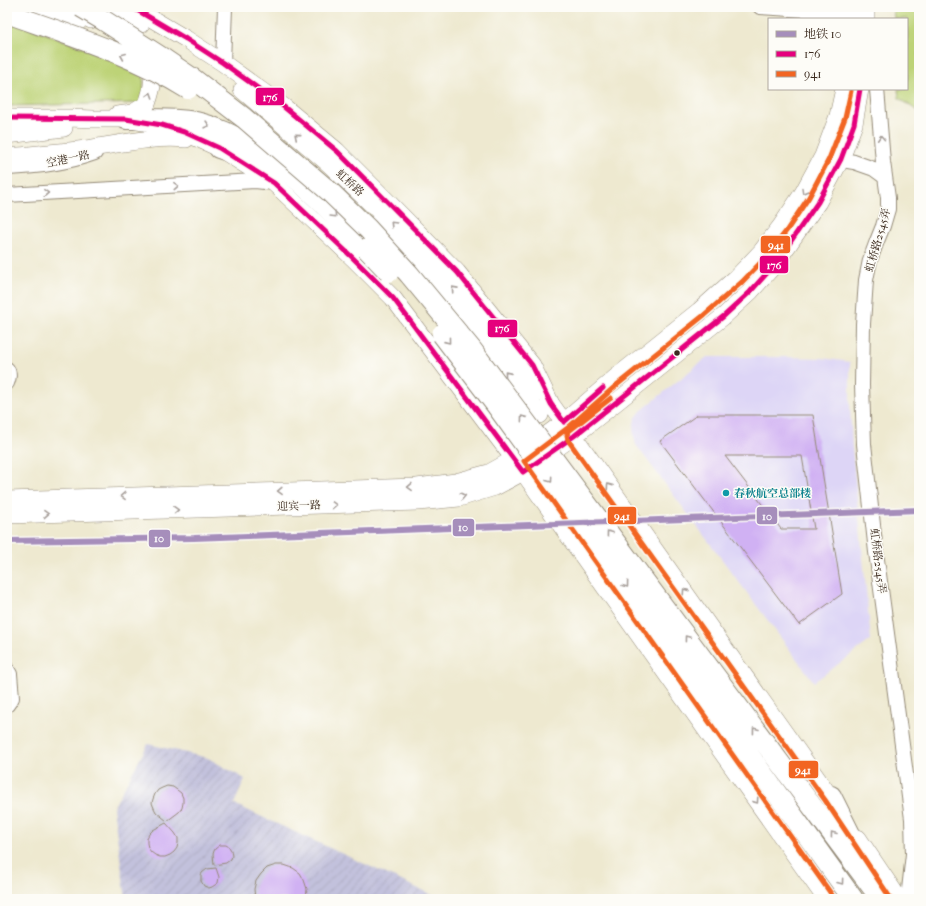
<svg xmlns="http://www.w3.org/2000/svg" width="926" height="906" viewBox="0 0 926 906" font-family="'IM FELL French Canon','Noto Serif SC',serif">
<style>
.built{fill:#ddd5f6}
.industrial{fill:url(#industrial-furrows)}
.green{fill:#bdd377;stroke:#7c7e4a}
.building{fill:#d0b1f3;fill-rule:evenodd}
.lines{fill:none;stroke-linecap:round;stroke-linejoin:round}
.minor-casing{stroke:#948a77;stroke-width:16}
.major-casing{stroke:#948a77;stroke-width:18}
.highway-casing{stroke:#948a77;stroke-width:22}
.minor{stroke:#fff;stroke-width:14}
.major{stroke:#fff;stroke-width:17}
.highway{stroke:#fff;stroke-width:20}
.highway-bridge-casing{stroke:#948a77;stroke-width:22;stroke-linecap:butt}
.highway-bridge{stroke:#fff;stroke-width:20}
.bus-1-casing{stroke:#fdfcf7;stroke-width:8}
.bus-2-casing{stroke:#fdfcf7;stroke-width:8}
.bus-1{stroke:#e5007d;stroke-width:5}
.bus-2{stroke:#f26522;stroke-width:5}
.metro-1-casing{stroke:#fdfcf7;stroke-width:9}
.metro-1{stroke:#a68ebb;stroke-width:6}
.oneway{stroke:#a79f9a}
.bus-dot{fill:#3b2a1e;stroke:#fdfcf7;stroke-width:1.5}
.culture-dot{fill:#0f9aa8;stroke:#fdfcf7;stroke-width:1.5}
.labels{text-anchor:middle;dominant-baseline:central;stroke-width:3;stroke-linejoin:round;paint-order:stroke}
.street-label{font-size:11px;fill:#3b2a1e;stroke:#fdfcf7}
.culture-label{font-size:11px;font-weight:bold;fill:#0d838f;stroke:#fdfcf7;text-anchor:start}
.line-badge{stroke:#fdfcf7;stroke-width:1.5}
.badge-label{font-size:11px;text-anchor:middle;font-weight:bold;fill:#fff}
</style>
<defs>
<pattern id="industrial-furrows" width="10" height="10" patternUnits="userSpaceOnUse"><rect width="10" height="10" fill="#c2c1dc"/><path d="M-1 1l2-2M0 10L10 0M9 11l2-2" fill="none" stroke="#a8a6bc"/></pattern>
</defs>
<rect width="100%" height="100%" fill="#fdfcf7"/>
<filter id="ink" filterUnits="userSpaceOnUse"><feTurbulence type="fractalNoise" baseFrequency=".025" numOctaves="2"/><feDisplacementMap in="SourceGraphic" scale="8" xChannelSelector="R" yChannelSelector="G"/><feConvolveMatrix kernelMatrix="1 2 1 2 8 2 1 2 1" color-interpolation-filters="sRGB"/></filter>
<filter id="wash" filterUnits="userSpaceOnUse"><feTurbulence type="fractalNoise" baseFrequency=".012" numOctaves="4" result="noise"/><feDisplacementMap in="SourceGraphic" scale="16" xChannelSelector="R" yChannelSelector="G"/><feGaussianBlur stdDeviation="0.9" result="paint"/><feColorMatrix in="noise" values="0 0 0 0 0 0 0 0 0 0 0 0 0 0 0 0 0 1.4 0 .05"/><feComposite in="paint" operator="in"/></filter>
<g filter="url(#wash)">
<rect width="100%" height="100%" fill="#eee9d0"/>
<path class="built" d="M 707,357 L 783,357 L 822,358 L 850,362 L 850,405 L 852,447 L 871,640 L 814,682 L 636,445 L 634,437 L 633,428 L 635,419 L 641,411 Z"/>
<path class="industrial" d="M 148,744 L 208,758 L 245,779 L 234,804 L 441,899 L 126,899 L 113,808 Z"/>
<path class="green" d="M 893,7 L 919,7 L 919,112 L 899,98 L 898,89 L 907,89 L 907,19 L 894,19 Z
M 7,19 L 143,70 L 144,103 L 7,106 Z"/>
<g id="blocks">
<path class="building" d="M 697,415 L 813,415 L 842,594 L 799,625 L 660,441 ZM 725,456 L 802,456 L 814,529 L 781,529 Z
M 167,786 L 173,787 L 181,793 L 183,798 L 183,803 L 182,808 L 179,812 L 167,821 L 156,812 L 154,808 L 152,803 L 153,799 L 155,794 L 158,790 L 162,788 Z
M 166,823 L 175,833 L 178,838 L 178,843 L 177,848 L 174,852 L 170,855 L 165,857 L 160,857 L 155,855 L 151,852 L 148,848 L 147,843 L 147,838 L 149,834 L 153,830 Z
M 220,845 L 226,845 L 229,847 L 231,850 L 232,856 L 231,859 L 226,863 L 214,865 L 213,854 L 214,851 L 215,849 Z
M 276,865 L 284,865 L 293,868 L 300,873 L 304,880 L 307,889 L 306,899 L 255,899 L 254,889 L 256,881 L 261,874 L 267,868 Z
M 216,868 L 219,877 L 218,883 L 212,887 L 209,888 L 204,886 L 201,881 L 201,875 L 202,873 L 207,869 Z"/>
</g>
</g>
<g filter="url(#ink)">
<use href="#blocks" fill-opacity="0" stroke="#948a77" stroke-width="1"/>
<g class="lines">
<g class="minor-casing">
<path id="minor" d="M 760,7 L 852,13 L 862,17
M 223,63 L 225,7
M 877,89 L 883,162 L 888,198 L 888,209 L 883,226 L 877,241 L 870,260 L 866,280 L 863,324 L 862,385 L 864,444 L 876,552 L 912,819 L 913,854 L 908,899
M 831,158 L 854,162 L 874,169 L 885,177
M 7,168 C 36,167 67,163 95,153
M 7,195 L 255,181 L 274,183
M 7,369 C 10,373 9,379 7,383
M 7,669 L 10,674 L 12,698 L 7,705"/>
</g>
<g class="major-casing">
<path id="major" d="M 33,7 L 78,22
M 66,7 L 91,20
M 110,7 L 141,24
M 132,7 L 186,39 L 223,63 L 284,107 L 337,151 L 389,203 L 457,272 L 532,365 L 551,404 L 838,808
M 852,19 L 852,7
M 866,19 L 866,7
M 242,90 L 328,163 L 378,210 L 420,252 L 458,293 L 522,374 L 540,393
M 117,115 L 133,113 L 147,104 C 153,87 155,76 149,59
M 7,118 L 69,118 L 93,119 L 126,119 L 162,125 L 184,132 L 219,148 L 274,183 L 353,258 L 393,298 L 433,351 L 514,459 L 826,899
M 7,135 L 64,128
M 7,157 C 33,155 60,152 86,149 C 119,144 153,136 186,139
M 376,224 L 420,269 L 540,415
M 7,500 L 417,487 L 456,482 L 489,473 L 514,459 L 564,422 L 614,379 L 699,311 L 737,277 L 761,252 L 781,226 L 803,193 L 823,156 L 838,116 L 844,89
M 7,515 L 418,502 L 459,498 L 495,487 L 523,472 L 574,436 L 724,316 L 750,292 L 775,264 L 818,202 L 841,159 L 854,124 L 860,89
M 858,838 L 899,899"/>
</g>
<g class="highway-casing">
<path id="highway" d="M 126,119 C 150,119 173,118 196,122 C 206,124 216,128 225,132 C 281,156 325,206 367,249
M 219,148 L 252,159 L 265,166
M 710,669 L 881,899
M 695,680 L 853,899
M 831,796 L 861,856"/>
</g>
<use href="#minor" class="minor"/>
<use href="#major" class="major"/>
<use href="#highway" class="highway"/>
<g class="highway-bridge-casing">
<path id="highway-bridge" d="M 81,7 L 103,20 L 164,59 L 192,78 L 244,118 L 330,192 L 368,229 L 409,274 L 472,350 L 710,669
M 7,13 C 68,35 132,54 188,89
M 367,249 L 389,272
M 442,334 L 496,405 L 695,680"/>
</g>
<use href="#highway-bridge" class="highway-bridge"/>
<g class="bus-1-casing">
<path id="bus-1" d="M 132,7 L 186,39 L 223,63 L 284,107 L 337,151 L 457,272 L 532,365 L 551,404 L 564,422 L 603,388
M 7,118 L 126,119 L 162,125 L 184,132 L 219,148 L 274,183 L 353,258 L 393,298 L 523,472 L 574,436 L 724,316 L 750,292 L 775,264 L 818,202 L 841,159 L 854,124 L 860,89"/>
</g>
<g class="bus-2-casing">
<path id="bus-2" d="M 611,398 L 569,431 L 567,435 L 568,440 L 825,800 L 891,899
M 832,895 L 524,461 L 569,427 L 618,384 L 703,316 L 742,282 L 766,257 L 787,230 L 809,197 L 829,159 L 845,118 L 851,91"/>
</g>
<use href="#bus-1" class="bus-1"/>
<use href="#bus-2" class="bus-2"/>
<g class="metro-1-casing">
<path id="metro-1" d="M 7,541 L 194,538 L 919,510"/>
</g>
<use href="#metro-1" class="metro-1"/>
</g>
<defs><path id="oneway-chevron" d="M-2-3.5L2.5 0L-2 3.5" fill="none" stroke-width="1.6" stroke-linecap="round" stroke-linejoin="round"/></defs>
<g class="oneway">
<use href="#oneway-chevron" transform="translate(123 56) rotate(-157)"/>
<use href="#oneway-chevron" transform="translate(150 95) rotate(-72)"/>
<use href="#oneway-chevron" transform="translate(207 125) rotate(16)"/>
<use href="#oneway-chevron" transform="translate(297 136) rotate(-140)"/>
<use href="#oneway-chevron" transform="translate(881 138) rotate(-94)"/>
<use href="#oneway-chevron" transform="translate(176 186) rotate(-3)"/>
<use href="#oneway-chevron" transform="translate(804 191) rotate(120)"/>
<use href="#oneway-chevron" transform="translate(46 193) rotate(-3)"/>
<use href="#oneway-chevron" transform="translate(334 215) rotate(46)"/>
<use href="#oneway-chevron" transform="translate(393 224) rotate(-135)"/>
<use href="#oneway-chevron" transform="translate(454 289) rotate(-132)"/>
<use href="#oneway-chevron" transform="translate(448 341) rotate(51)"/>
<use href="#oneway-chevron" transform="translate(507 374) rotate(-129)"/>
<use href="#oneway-chevron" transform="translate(523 418) rotate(-127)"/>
<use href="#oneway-chevron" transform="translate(550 480) rotate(54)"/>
<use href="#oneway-chevron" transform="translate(609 486) rotate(-125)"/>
<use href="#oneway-chevron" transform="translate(410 487) rotate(178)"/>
<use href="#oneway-chevron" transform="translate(280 491) rotate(178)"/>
<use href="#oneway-chevron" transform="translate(123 496) rotate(178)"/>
<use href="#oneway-chevron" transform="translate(463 496) rotate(-14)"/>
<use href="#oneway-chevron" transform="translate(334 505) rotate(-2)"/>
<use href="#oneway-chevron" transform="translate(176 510) rotate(-2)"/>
<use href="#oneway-chevron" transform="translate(46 514) rotate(-2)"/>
<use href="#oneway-chevron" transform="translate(609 533) rotate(-127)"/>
<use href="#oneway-chevron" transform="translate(626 585) rotate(54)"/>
<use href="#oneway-chevron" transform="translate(685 591) rotate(-125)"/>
<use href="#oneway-chevron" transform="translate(687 638) rotate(-127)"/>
<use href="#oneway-chevron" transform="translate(755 730) rotate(-127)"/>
<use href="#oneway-chevron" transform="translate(756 801) rotate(55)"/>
<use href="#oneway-chevron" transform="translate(833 834) rotate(-127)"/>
<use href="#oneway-chevron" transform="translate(841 882) rotate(54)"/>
</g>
</g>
<circle class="bus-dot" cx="677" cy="353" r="3.5"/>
<circle class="culture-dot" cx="726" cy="493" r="4"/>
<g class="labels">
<g class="street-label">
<text transform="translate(68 159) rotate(-12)">空港一路</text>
<text transform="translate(350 183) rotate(43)">虹桥路</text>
<text transform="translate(878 240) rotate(-74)">虹桥路2545弄</text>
<text transform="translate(299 506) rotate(-2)">迎宾一路</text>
<text transform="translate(878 561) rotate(83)">虹桥路2545弄</text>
</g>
<g class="culture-label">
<text x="734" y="493">春秋航空总部楼</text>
</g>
</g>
<g class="line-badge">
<rect x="255" y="87" width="30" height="19" rx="4" fill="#e5007d"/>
<rect x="760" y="235" width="31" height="19" rx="4" fill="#f26522"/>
<rect x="759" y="255" width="30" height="19" rx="4" fill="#e5007d"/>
<rect x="487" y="319" width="31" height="19" rx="4" fill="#e5007d"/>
<rect x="607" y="506" width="30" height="19" rx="4" fill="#f26522"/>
<rect x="756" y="506" width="22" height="19" rx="4" fill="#a68ebb"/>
<rect x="452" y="518" width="23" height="19" rx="4" fill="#a68ebb"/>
<rect x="148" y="529" width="23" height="19" rx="4" fill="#a68ebb"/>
<rect x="788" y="760" width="31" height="19" rx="4" fill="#f26522"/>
</g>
<g class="badge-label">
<text x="270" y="101">176</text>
<text x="776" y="249">941</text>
<text x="774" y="269">176</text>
<text x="502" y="332">176</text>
<text x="622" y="520">941</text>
<text x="767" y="520">10</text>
<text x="463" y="531">10</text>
<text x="159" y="542">10</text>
<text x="803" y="774">941</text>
</g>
<rect width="926" height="906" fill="none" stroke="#fdfcf7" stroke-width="24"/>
<rect x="768" y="18" width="140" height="72" fill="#fdfcf7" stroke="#afa8a0"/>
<rect x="776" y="31" width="20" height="6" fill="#a68ebb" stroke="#afa8a0"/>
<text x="804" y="38" font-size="12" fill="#3b2a1e">地铁 10</text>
<rect x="776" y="51" width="20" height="6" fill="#e5007d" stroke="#afa8a0"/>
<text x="804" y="58" font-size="12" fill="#3b2a1e">176</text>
<rect x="776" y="71" width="20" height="6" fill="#f26522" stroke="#afa8a0"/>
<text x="804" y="78" font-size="12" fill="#3b2a1e">941</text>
</svg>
